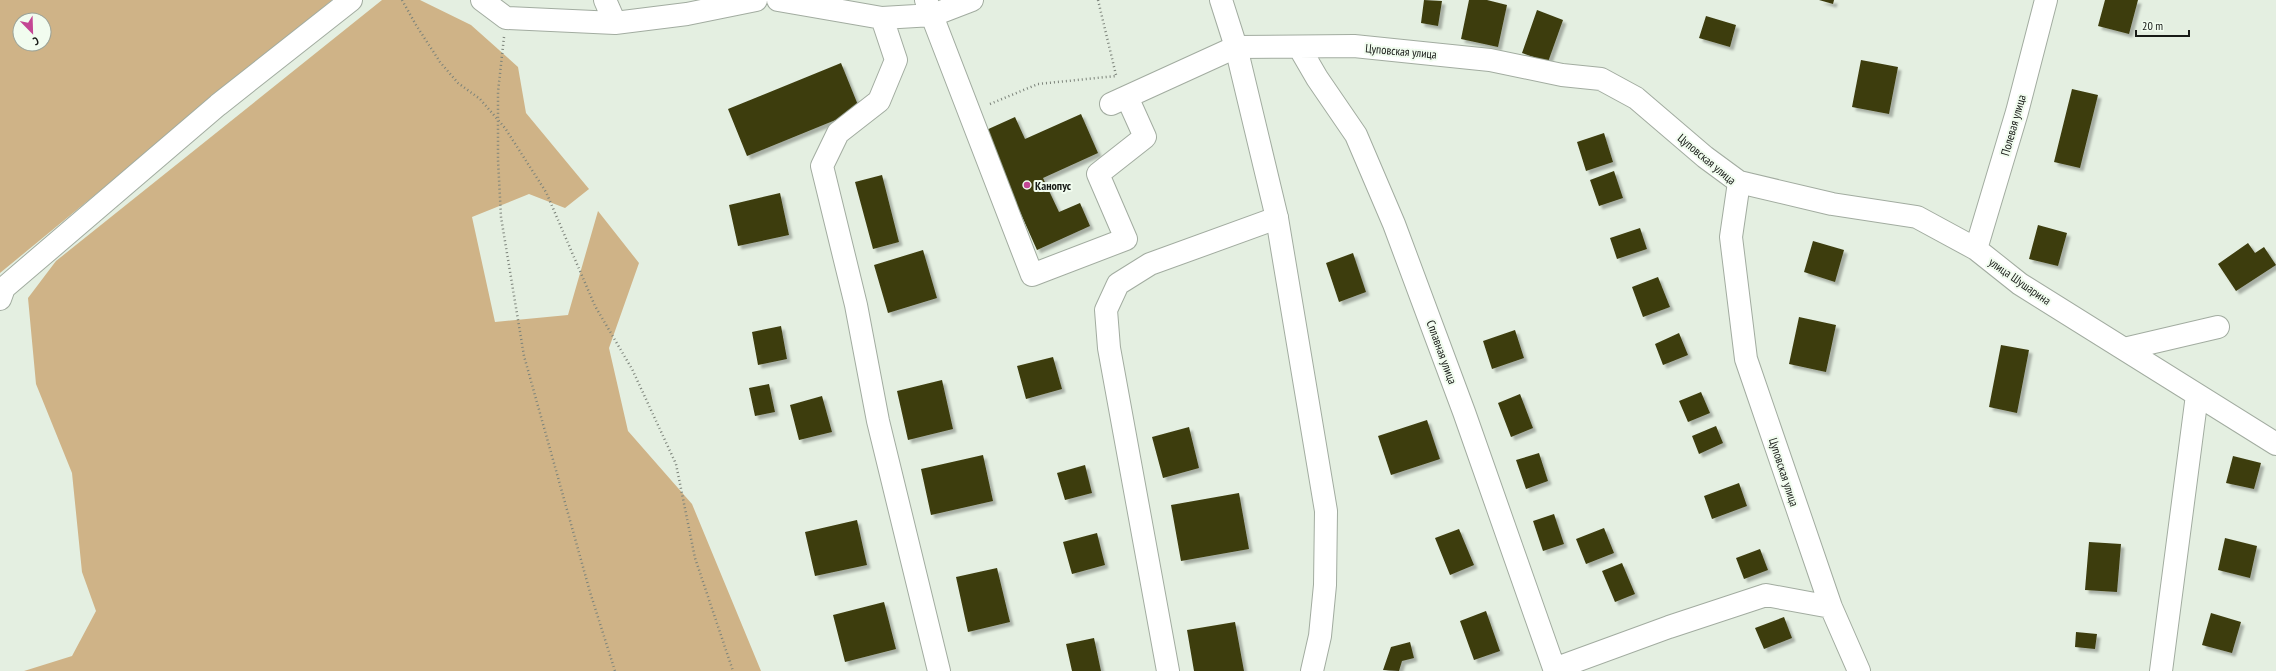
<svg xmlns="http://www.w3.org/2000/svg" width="2276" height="671" viewBox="0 0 2276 671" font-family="'PT Sans Narrow',sans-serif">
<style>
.green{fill:#cfb387;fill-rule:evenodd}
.building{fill:#3c3c0f;filter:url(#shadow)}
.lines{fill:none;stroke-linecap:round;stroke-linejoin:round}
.minor-casing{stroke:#a2aca0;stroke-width:24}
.major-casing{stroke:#a2aca0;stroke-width:24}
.path{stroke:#7c837a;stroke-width:2.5;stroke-dasharray:1 3;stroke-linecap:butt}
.minor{stroke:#fff;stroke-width:22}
.major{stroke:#fff;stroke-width:22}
.poi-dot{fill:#c44694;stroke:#f1fcef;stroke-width:1.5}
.labels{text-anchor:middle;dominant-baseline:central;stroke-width:4;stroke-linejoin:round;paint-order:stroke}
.street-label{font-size:12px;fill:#171a16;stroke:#f1fcef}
.poi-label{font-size:12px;font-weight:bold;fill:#171a16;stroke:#f1fcef;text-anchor:start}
</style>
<defs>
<filter id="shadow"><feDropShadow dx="3.5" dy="3.5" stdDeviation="1" flood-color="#0004"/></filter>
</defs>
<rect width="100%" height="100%" fill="#e4efe1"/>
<path class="green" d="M 0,0 L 332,0 L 0,273 ZM 20,20 L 44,20 L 44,44 L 20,44 Z
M 382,0 L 420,0 L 471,25 L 518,67 L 526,113 L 589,189 L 565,208 L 529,194 L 472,217 L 495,322 L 568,315 L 598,211 L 639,263 L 609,348 L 628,431 L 692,504 L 761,671 L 24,671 L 72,656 L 96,611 L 82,572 L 72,473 L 36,384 L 28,298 L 56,261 Z"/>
<path class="building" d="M 1424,0 L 1442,1 L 1438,26 L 1421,23 Z
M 1469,0 L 1487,0 L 1507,5 L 1498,47 L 1461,39 Z
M 1819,0 L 1834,0 L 1833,4 Z
M 2105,0 L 2138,0 L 2129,34 L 2098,26 Z
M 1537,10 L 1563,20 L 1548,62 L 1522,53 Z
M 1706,16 L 1736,25 L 1730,47 L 1699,38 Z
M 1861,60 L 1898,67 L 1889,114 L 1852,107 Z
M 841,63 L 860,110 L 747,156 L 728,109 Z
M 2072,89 L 2098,95 L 2080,168 L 2054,162 Z
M 1081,114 L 1098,153 L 1043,178 L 1059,212 L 1080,203 L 1090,226 L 1037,250 L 984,131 L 1015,117 L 1025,139 Z
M 1604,133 L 1613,162 L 1586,171 L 1577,142 Z
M 1614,171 L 1623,198 L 1599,206 L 1590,180 Z
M 882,175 L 899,242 L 873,249 L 855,182 Z
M 780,193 L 789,235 L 738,246 L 729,205 Z
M 2038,225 L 2067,233 L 2058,266 L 2029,259 Z
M 1640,228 L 1647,249 L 1617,259 L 1610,238 Z
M 1813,241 L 1844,250 L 1835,282 L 1804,272 Z
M 2248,243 L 2255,253 L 2264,247 L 2276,265 L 2236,291 L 2218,264 Z
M 923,250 L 937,298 L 888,313 L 874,265 Z
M 1353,253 L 1366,292 L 1339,302 L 1326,263 Z
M 1658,277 L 1670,307 L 1643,317 L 1632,287 Z
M 1799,317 L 1836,325 L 1826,372 L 1789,364 Z
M 781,326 L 787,359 L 758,365 L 752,332 Z
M 1515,330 L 1524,358 L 1492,369 L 1483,341 Z
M 1679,333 L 1688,355 L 1663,365 L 1655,344 Z
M 2001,345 L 2029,350 L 2017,413 L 1989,407 Z
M 1053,357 L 1062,389 L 1026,399 L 1017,366 Z
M 942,380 L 953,429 L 908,440 L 897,391 Z
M 769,384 L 775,412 L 755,416 L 749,388 Z
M 1701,392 L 1710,413 L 1688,422 L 1679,401 Z
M 1520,394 L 1533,428 L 1511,437 L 1498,403 Z
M 822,396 L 832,432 L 799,440 L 790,405 Z
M 1427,420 L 1440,459 L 1391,475 L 1378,436 Z
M 1716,426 L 1723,443 L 1699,454 L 1692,436 Z
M 1189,427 L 1199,468 L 1163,478 L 1152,437 Z
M 1539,453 L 1548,481 L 1526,489 L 1516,460 Z
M 983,455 L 993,501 L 931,515 L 921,469 Z
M 2233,456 L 2261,463 L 2254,489 L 2226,483 Z
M 1085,465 L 1092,493 L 1065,500 L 1057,473 Z
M 1739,483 L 1747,506 L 1712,519 L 1704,496 Z
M 1239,493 L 1249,549 L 1181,561 L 1171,505 Z
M 1554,514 L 1564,544 L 1543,551 L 1533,521 Z
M 857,520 L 867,565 L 815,576 L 805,532 Z
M 1604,528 L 1614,553 L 1586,564 L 1576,539 Z
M 1459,529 L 1474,565 L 1450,575 L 1435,538 Z
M 1097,533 L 1105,565 L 1072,574 L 1063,542 Z
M 2225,538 L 2257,546 L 2250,578 L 2218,570 Z
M 2089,542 L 2121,544 L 2117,592 L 2085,590 Z
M 1760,549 L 1768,570 L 1744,579 L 1736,558 Z
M 1622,563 L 1635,594 L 1615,602 L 1602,571 Z
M 997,568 L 1010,622 L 968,632 L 956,577 Z
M 884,602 L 896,649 L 845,662 L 833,615 Z
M 1486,611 L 1500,651 L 1474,660 L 1460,621 Z
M 2211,613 L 2241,622 L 2232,653 L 2202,645 Z
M 1784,617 L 1792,638 L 1764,649 L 1755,628 Z
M 1235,622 L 1244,671 L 1194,671 L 1187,630 Z
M 2076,632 L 2097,634 L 2095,649 L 2075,647 Z
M 1094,638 L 1101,671 L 1072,671 L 1066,644 Z
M 1410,642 L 1414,658 L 1402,661 L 1399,671 L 1383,670 L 1391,647 Z"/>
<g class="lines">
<g class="minor-casing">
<path id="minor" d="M 482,0 L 506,18 L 615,23 L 687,14 L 756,0
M 605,0 L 615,23
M 778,0 L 882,18 L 933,15 L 972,0
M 926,0 L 1032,275 L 1126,239 L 1098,174 L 1145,137 L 1127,97
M 882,18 L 896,60 L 879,101 L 838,133 L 822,166 L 856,305 L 878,421 L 939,671
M 1299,47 L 1317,78 L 1356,135 L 1394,224 L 1464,412 L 1555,671
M 1111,104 L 1236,47 L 1354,46 L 1490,60 L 1562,75 L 1601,79 L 1636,98 L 1705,157 L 1739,182 L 1731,237 L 1746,359 L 1831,607 L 1859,671
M 1739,182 L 1832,204 L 1917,217 L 1976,249 L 2020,284 L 2276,444
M 1976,249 L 2017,112 L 2046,0
M 0,299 L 4,288 L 218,105 L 351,0
M 2124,349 L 2218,327
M 1554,669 L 1669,627 L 1766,595 L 1831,607
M 1168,671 L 1109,348 L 1106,310 L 1118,284 L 1150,264 L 1277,218
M 2161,671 L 2197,395"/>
</g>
<g class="major-casing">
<path id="major" d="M 1221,0 L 1236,47 L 1277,218 L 1326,511 L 1325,585 L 1320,636 L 1312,671"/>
</g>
<path class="path" d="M 402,0 L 416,25 L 440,62 L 458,83 L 480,99 L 505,128 L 546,192 L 595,306 L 632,369 L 676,464 L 695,558 L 733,671
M 1098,0 L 1116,75
M 504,37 L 498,92 L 498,160 L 501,217 L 524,356 L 590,592 L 615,671
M 990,104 L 1038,84 L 1116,76"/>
<use href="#minor" class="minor"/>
<use href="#major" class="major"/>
</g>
<circle class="poi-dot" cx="1027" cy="185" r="4"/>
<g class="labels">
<g class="street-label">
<text transform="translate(1401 51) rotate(5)">Цуповская улица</text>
<text transform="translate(2013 125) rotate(-74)">Полевая улица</text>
<text transform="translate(1707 159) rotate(40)">Цуповская улица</text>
<text transform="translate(2020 281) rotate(35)">улица Шушарина</text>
<text transform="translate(1442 352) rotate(70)">Сплавная улица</text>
<text transform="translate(1784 472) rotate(72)">Цуповская улица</text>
</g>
<g class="poi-label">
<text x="1035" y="185">Канопус</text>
</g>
</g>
<g transform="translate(32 32) rotate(157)"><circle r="19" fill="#f1fcef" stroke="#9aa298"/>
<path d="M0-3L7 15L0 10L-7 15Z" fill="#c44694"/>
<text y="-6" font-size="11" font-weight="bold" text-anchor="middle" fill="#171a16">С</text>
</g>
<path d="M2136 30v6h53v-6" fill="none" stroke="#171a16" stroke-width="2"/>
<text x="2142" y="30" font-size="12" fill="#171a16" stroke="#f1fcef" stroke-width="3" paint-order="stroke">20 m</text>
</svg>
